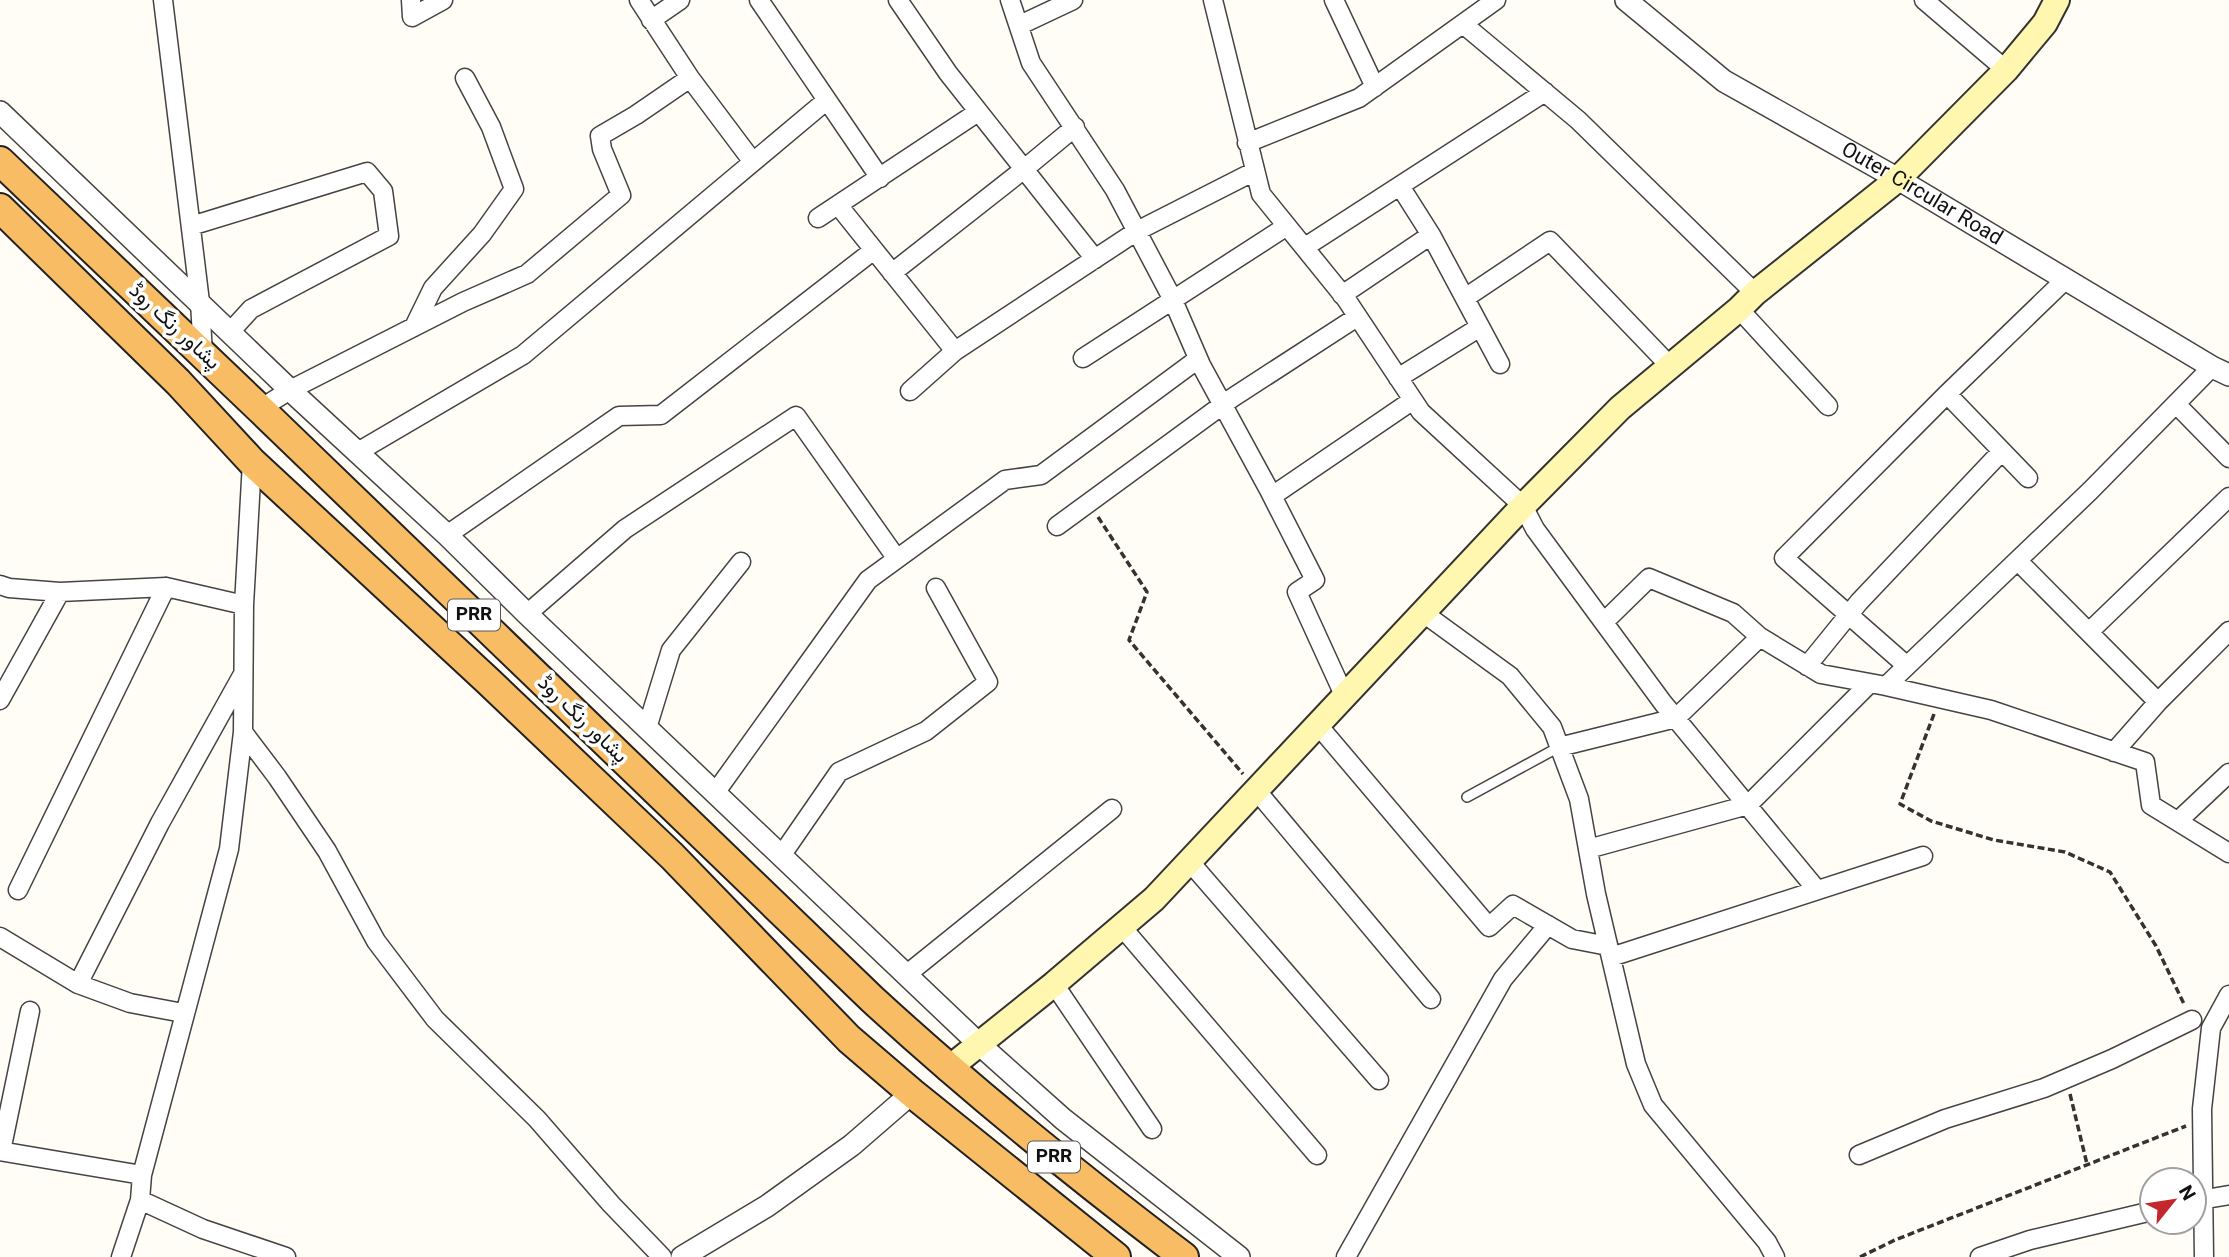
<svg xmlns="http://www.w3.org/2000/svg" width="2229" height="1257" viewBox="0 0 2229 1257" font-family="Georgia,Vazirmatn,serif">
<style>
.lines{fill:none;stroke-linecap:round;stroke-linejoin:round}
.service-casing{stroke:#444;stroke-width:12}
.minor-casing{stroke:#444;stroke-width:21}
.tertiary-casing{stroke:#444;stroke-width:24}
.secondary-casing{stroke:#333;stroke-width:28}
.trunk-casing{stroke:#222;stroke-width:32}
.path{stroke:#333;stroke-width:3.5;stroke-dasharray:7 3.5;stroke-linecap:butt}
.service{stroke:#fff;stroke-width:9}
.minor{stroke:#fff;stroke-width:18}
.tertiary{stroke:#fff;stroke-width:21}
.secondary{stroke:#fff6b0;stroke-width:24}
.trunk{stroke:#f7bc64;stroke-width:28}
.labels{text-anchor:middle;dominant-baseline:central;stroke-width:7;stroke-linejoin:round;paint-order:stroke}
.shield{fill:#fff;stroke:#585858;stroke-width:2}
.shield-label{font-size:19px;font-weight:bold;fill:#111}
.street-label{font-size:21px;fill:#111;stroke:#fff}
</style>
<rect width="100%" height="100%" fill="#fffdf5"/>
<g class="lines">
<g class="service-casing">
<path id="service" d="M 1467,797 L 1559,747"/>
</g>
<g class="minor-casing">
<path id="minor" d="M 163,0 L 200,302 L 203,354
M 411,0 L 412,17 L 443,0
M 639,0 L 690,78 L 753,162
M 759,0 L 880,178
M 898,0 L 948,73 L 1095,259
M 1010,0 L 1031,63 L 1115,190 L 1172,298 L 1201,365 L 1269,490 L 1315,580 L 1297,592 L 1344,695
M 1213,0 L 1261,194 L 1346,299 L 1421,412 L 1523,506 L 1535,529 L 1663,703 L 1817,890
M 1334,0 L 1375,87
M 1924,0 L 2006,70
M 651,20 L 680,0
M 1463,24 L 1578,120 L 1755,293
M 1020,25 L 1073,0
M 1247,143 L 1359,98 L 1496,0
M 1400,186 L 1431,235 L 1500,364
M 838,205 L 955,351
M 818,218 L 978,112
M 191,226 L 367,172 L 383,191 L 389,236 L 251,309 L 230,332
M 1305,247 L 1545,92
M 892,273 L 1023,170 L 1075,127
M 1342,295 L 1431,235
M 1465,298 L 1550,241 L 1670,366
M 1739,309 L 1828,406
M 414,327 L 433,288 L 482,234 L 514,189 L 491,127 L 465,78
M 1083,358 L 1287,226
M 1398,378 L 1480,327
M 910,391 L 955,351 L 1137,231 L 1255,171
M 1947,394 L 2028,478
M 2176,404 L 2229,458
M 260,409 L 290,390 L 463,302 L 527,274 L 621,195 L 602,149 L 600,136 L 636,115 L 690,78
M 356,453 L 523,355 L 827,100
M 252,462 L 244,605 L 243,732 L 277,777 L 327,851 L 376,941 L 435,1019 L 537,1119 L 611,1204 L 662,1257
M 1272,496 L 1413,400
M 1057,526 L 1232,398 L 1357,317
M 447,535 L 619,416 L 661,415 L 874,250
M 2018,561 L 2158,702
M 0,585 L 9,588 L 60,592 L 166,587 L 244,605
M 1422,612 L 1510,676 L 1552,727 L 1579,799 L 1596,894 L 1636,1064 L 1653,1105 L 1767,1242 L 1775,1257
M 527,614 L 625,529 L 796,416 L 897,559
M 1604,622 L 1649,578 L 1733,613 L 1760,637 L 1821,674 L 1886,686 L 1991,710 L 2145,762 L 2151,805 L 2229,853
M 2089,632 L 2229,497
M 1807,666 L 1859,602 L 2002,451
M 1907,666 L 1784,558 L 1947,394 L 2066,279
M 1886,686 L 2090,491 L 2212,367
M 0,700 L 60,592
M 1317,724 L 1489,927 L 1513,905 L 1572,939 L 1608,946
M 647,728 L 671,650 L 741,562
M 1559,747 L 1676,718 L 1760,637
M 2114,752 L 2158,702 L 2229,631
M 1256,790 L 1431,999
M 715,793 L 868,580 L 1005,480 L 1041,475 L 1198,359
M 2178,821 L 2229,773
M 1588,849 L 1748,805 L 1870,683
M 781,856 L 839,772 L 926,731 L 988,682 L 936,588
M 1189,861 L 1379,1080
M 18,890 L 166,587
M 1121,926 L 1317,1155
M 0,937 L 78,984 L 130,1003 L 183,1013
M 1611,957 L 1923,856
M 906,975 L 1112,809
M 78,984 L 160,823 L 243,674
M 1054,984 L 1152,1129
M 0,1151 L 142,1175
M 1,1151 L 30,1011
M 1859,1155 L 1945,1119 L 2044,1088 L 2112,1059 L 2192,1020
M 140,1200 L 203,1229 L 286,1257
M 2194,1201 L 2229,1195
M 121,1257 L 140,1200 L 142,1175 L 229,849 L 243,732
M 1346,1257 L 1503,979 L 1548,925
M 1980,1257 L 2030,1240 L 2152,1211
M 2204,1257 L 2202,1109 L 2211,1028 L 2229,995"/>
</g>
<g class="tertiary-casing">
<g id="tertiary">
<path id="s1" d="M 1626,0 L 1724,81 L 1898,179 L 2212,367 L 2229,375"/>
<path d="M 0,112 L 290,390 L 447,535 L 527,614 L 979,1044 L 1063,1119 L 1239,1257"/>
<path d="M 682,1257 L 767,1206 L 852,1145 L 912,1093"/>
</g>
</g>
<g class="secondary-casing">
<path id="secondary" d="M 948,1069 L 1054,984 L 1154,899 L 1523,506 L 1620,408 L 1739,309 L 1755,293 L 1898,179 L 2006,70 L 2045,23 L 2057,0"/>
</g>
<g class="trunk-casing">
<path id="trunk" d="M 0,161 L 260,409 L 872,999 C 972,1091 1076,1175 1184,1257
M 0,208 L 178,382 L 252,462 L 487,680 L 672,856 L 849,1039 L 912,1093 L 1116,1257"/>
</g>
<path class="path" d="M 1098,517 L 1147,592 L 1129,640 L 1243,774
M 1934,714 L 1900,804 L 1931,821 L 1994,840 L 2065,852 L 2110,872 L 2156,946 L 2185,1006
M 2070,1094 L 2087,1164
M 1860,1257 L 1895,1240 L 2186,1126"/>
<use href="#service" class="service"/>
<use href="#minor" class="minor"/>
<use href="#tertiary" class="tertiary"/>
<use href="#secondary" class="secondary"/>
<use href="#trunk" class="trunk"/>
</g>
<g class="labels">
<g class="shield">
<rect x="448" y="599.5" width="52" height="31" rx="5"/>
<rect x="1028" y="1141.5" width="52" height="31" rx="5"/>
</g>
<g class="shield-label">
<text x="474" y="615">PRR</text>
<text x="1054" y="1157">PRR</text>
</g>
<g class="street-label">
<text stroke="none"><textPath href="#s1" startOffset="355">Outer Circular Road</textPath></text>
<text transform="translate(174 327) rotate(43)">پشاور رنگ روڈ</text>
<text transform="translate(582 720) rotate(44)">پشاور رنگ روڈ</text>
</g>
</g>
<g transform="translate(2173 1201) rotate(60)"><circle r="33" fill="#ffffff" stroke="#a0a0a0" stroke-width="2"/>
<path d="M0-5L12 26L0 18L-12 26Z" fill="#c4262e"/>
<text y="-10" font-size="19" font-weight="bold" text-anchor="middle" fill="#111111">N</text>
</g>
</svg>
